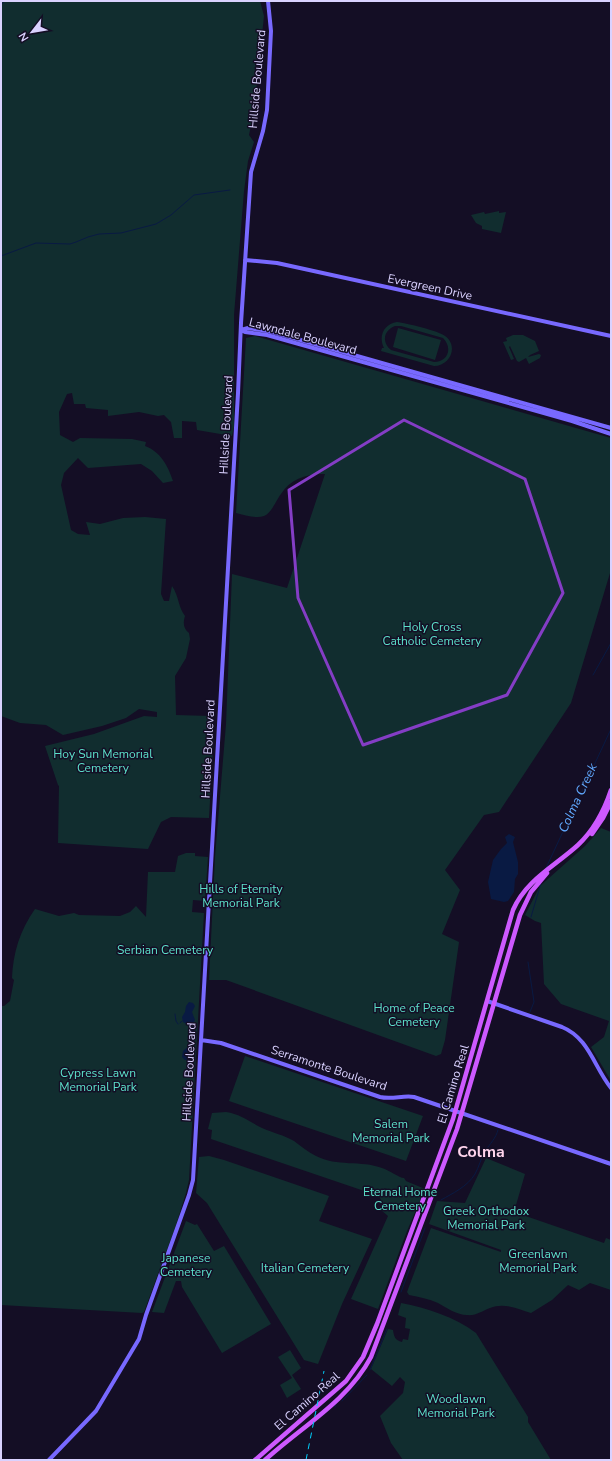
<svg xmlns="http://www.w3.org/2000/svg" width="612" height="1461" viewBox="0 0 612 1461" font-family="'Nunito Sans',sans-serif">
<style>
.green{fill:#112d2f;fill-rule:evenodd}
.water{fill:#091a43}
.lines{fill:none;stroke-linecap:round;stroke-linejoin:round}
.stream{stroke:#091a43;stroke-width:1}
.secondary{stroke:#7869ff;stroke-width:4}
.primary{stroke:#cd59ff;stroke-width:4.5}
.rail{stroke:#00d0fd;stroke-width:1;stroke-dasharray:6 5;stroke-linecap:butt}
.marked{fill:none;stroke:#843dc5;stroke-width:3;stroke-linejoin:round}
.labels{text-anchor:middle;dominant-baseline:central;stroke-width:3;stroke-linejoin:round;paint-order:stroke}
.street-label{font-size:12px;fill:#dad2ff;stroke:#140e25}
.park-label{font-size:12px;fill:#5ce1ca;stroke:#140e25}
.water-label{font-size:13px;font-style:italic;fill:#60a9ff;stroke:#140e25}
.district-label{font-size:16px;font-weight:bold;fill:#ffd4ec;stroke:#140e25}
</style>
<rect width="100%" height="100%" fill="#140e25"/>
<path class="green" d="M 1,1 L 260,1 L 264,16 L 254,110 L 249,135 L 254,142 L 248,161 L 244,191 L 234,315 L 234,427 L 232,436 L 197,430 L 196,422 L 182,421 L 182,438 L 174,438 L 171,422 L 164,415 L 158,416 L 139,412 L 108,416 L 108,410 L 86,408 L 85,404 L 74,404 L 72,393 L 67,394 L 59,412 L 60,435 L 73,442 L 80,438 L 132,439 L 146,442 L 145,446 C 161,452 168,466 173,481 L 163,483 L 152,471 L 141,464 L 88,468 L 78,458 L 64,473 L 61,485 L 71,530 L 78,534 L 90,535 L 86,522 L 100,524 L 123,518 L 145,517 L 166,519 L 161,594 L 164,601 L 169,601 L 172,586 C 179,596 178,607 185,616 C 183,623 183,628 189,633 L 190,639 L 186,658 L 175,676 L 176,715 L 210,716 L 210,722 L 213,724 L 214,732 L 209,818 L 171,817 L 161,822 L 148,849 L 58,843 L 59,786 L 58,785 L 45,746 L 94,734 L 144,716 L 157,717 L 157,712 L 139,709 L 126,718 L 102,726 L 63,735 L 46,725 L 20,723 L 1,716 Z
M 499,211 L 499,213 L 506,212 L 501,233 L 482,229 L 482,226 L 476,223 L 471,215 L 484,212 L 485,214 Z
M 397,322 C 406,323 439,331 445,336 C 459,346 450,366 434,366 L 381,351 L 382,348 L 384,348 C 378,336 384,324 397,322 ZM 395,326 L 401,326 L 443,338 C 453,348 448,362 434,362 L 391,350 C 381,342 384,330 395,326 Z
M 398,328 L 441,340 L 435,360 L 393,347 Z
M 513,335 L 523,335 L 535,341 L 539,351 L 530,355 L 528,357 L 539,354 L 541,355 L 540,358 L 529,364 L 526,358 L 519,362 L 517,361 L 510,346 L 509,347 L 514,359 L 511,360 L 503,342 L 507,341 L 506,338 Z
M 255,336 L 611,438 L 611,566 L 610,573 L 571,703 L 499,812 L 484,815 L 445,870 L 460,890 L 442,934 L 459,942 L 445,1040 L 441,1054 L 436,1056 L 226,980 L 209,980 L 215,857 L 226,724 L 232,574 L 287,588 L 325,474 C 308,473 290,479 281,494 C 276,500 272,513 264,516 C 256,519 245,515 236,513 L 246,338 Z
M 601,828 L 611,832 L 611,1081 L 591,1047 L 604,1037 L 609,1021 L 561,1004 L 544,984 L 541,923 L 535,921 L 525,915 L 540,886 L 585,846 Z
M 186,853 L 195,853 L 195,856 L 208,857 L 205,901 L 193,900 L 192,912 L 204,913 L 189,1180 L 186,1193 L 175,1228 L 144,1312 L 142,1313 L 1,1305 L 1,1006 L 4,1006 L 10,1001 L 14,980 L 12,978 C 13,953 20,930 35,909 L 59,916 L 74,913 L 79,915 L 120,916 L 130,912 L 136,906 L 146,917 L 148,872 L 175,872 L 178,856 Z
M 245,1056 L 423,1116 L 406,1161 L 229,1101 Z
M 226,1112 C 240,1114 250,1122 262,1128 C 273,1133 284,1135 294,1141 C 301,1146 308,1152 316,1156 C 337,1167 361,1160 382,1168 C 389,1170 399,1178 404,1178 L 406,1181 L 425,1189 L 407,1231 L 378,1309 L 351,1299 L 388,1216 L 381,1210 L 381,1200 L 379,1196 L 211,1139 L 212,1130 L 208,1129 L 212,1113 Z
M 209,1156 L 224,1160 L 329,1196 L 319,1221 L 372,1239 L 342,1304 L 318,1364 L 304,1360 L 207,1203 L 196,1193 L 199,1157 Z
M 486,1158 L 525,1174 L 514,1212 L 604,1243 L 606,1238 L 611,1240 L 611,1290 L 590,1283 L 579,1290 L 568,1285 L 552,1300 L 531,1313 C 518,1309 504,1302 490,1308 C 482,1311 476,1316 467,1315 C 457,1315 447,1308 438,1303 C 429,1299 419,1297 409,1295 L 407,1292 L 431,1228 L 501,1252 L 501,1250 L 429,1224 L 437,1201 L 465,1203 Z
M 186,1221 L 195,1225 L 197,1224 L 214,1251 L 224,1246 L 271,1324 L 222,1353 L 182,1287 L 181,1281 L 176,1281 L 164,1313 L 152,1312 Z
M 401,1303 C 427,1308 455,1317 476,1333 L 528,1417 L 528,1422 L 551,1460 L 403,1460 L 391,1443 L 380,1416 L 403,1393 L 405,1382 L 400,1377 L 392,1386 L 371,1369 L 388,1329 L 393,1330 C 394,1337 395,1340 402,1342 L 403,1339 L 408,1340 L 410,1329 L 405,1328 L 406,1318 L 398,1315 Z
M 290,1350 L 301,1368 L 292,1375 L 301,1389 L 287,1398 L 280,1385 L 292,1378 L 278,1357 Z"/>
<path class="water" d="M 509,834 L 515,837 L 513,842 L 518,862 L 518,874 L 515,879 L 514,892 L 508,901 L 504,902 L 491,899 L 488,882 L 493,860 L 501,849 L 507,843 L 505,837 Z
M 189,1002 L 193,1003 L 195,1006 L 192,1012 L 195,1020 L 193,1024 L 195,1028 C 191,1036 190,1048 193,1056 L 191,1059 L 185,1060 L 182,1057 L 183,1051 L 189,1046 L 191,1031 L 190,1026 L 183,1022 L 182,1017 L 185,1012 L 186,1006 Z"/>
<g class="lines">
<path class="stream" d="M 1,5 L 5,1
M 1,256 L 36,243 L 70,244 L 76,242 L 88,237 L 99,234 L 121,233 L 156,224 L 171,215 L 194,195 L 230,190
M 593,675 L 611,643
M 546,868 L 611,729
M 531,917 L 541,883
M 528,962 L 534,1002 L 530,1012
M 175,1014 L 176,1021 L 178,1024
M 180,1023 L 182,1021
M 441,1200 C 453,1193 467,1187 475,1174 C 479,1167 481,1158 485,1151 C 490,1144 496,1138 498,1130
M 401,1292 L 425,1228
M 370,1370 L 387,1329
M 342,1401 L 367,1375
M 335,1407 L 336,1405"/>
<path class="secondary" d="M 245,260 L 277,263 L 611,336
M 241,330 L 245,332 L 267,335 L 572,421 L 611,434
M 241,330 L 248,328 L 269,331 L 611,428
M 487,1001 L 562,1027 C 589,1038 594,1067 611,1088
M 201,1040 L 221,1043 L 380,1097 C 392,1100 403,1095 414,1097 L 611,1164
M 49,1460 L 96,1411 L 139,1339 L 146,1315 L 189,1195 L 193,1180 L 238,393 L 241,323 L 251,172 L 263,131 L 267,110 L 271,31 L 268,1"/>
<path class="primary" d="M 592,834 L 603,818 L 611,802
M 255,1460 L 346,1381 L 363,1357 L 377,1324 L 453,1119 L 513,910 C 526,880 555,866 578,845 C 594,830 604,811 611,790
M 265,1460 C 301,1427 348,1401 371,1357 L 457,1129 L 520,915 L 531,892 L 547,873"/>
<path class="rail" d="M 306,1460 L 324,1371"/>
</g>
<path class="marked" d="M 404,420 L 525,479 L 563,593 L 507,695 L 363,745 L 298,598 L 289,490 Z"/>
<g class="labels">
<g class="street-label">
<text transform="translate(257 79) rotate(-85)">Hillside Boulevard</text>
<text transform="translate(430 287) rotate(12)">Evergreen Drive</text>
<text transform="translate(303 336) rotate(15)">Lawndale Boulevard</text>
<text transform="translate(226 425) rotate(-87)">Hillside Boulevard</text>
<text transform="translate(208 749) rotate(-87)">Hillside Boulevard</text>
<text transform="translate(329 1068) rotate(18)">Serramonte Boulevard</text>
<text transform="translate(189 1072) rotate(-87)">Hillside Boulevard</text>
<text transform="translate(453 1084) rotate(-73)">El Camino Real</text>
<text transform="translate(307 1401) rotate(-41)">El Camino Real</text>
</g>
<g class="park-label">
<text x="432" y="627">Holy Cross<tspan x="432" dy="14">Catholic Cemetery</tspan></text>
<text x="103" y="754">Hoy Sun Memorial<tspan x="103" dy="14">Cemetery</tspan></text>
<text x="241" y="889">Hills of Eternity<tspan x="241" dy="14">Memorial Park</tspan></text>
<text x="165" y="950">Serbian Cemetery</text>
<text x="414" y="1008">Home of Peace<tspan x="414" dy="14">Cemetery</tspan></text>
<text x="98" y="1073">Cypress Lawn<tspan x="98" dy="14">Memorial Park</tspan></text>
<text x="391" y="1124">Salem<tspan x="391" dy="14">Memorial Park</tspan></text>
<text x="400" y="1192">Eternal Home<tspan x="400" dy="14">Cemetery</tspan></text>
<text x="486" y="1211">Greek Orthodox<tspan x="486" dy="14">Memorial Park</tspan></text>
<text x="538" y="1254">Greenlawn<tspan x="538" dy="14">Memorial Park</tspan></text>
<text x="186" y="1258">Japanese<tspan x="186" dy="14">Cemetery</tspan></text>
<text x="305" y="1268">Italian Cemetery</text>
<text x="456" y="1399">Woodlawn<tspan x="456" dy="14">Memorial Park</tspan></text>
</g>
<g class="water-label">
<text transform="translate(578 798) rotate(-65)">Colma Creek</text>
</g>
<g class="district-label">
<text x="481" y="1152">Colma</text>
</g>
</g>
<rect width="612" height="1461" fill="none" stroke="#dad2ff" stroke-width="4"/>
<g transform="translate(32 32) rotate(239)" stroke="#140e25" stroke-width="3" paint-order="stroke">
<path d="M0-3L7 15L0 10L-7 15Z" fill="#dad2ff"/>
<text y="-6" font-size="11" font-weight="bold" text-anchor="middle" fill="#dad2ff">N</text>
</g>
</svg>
